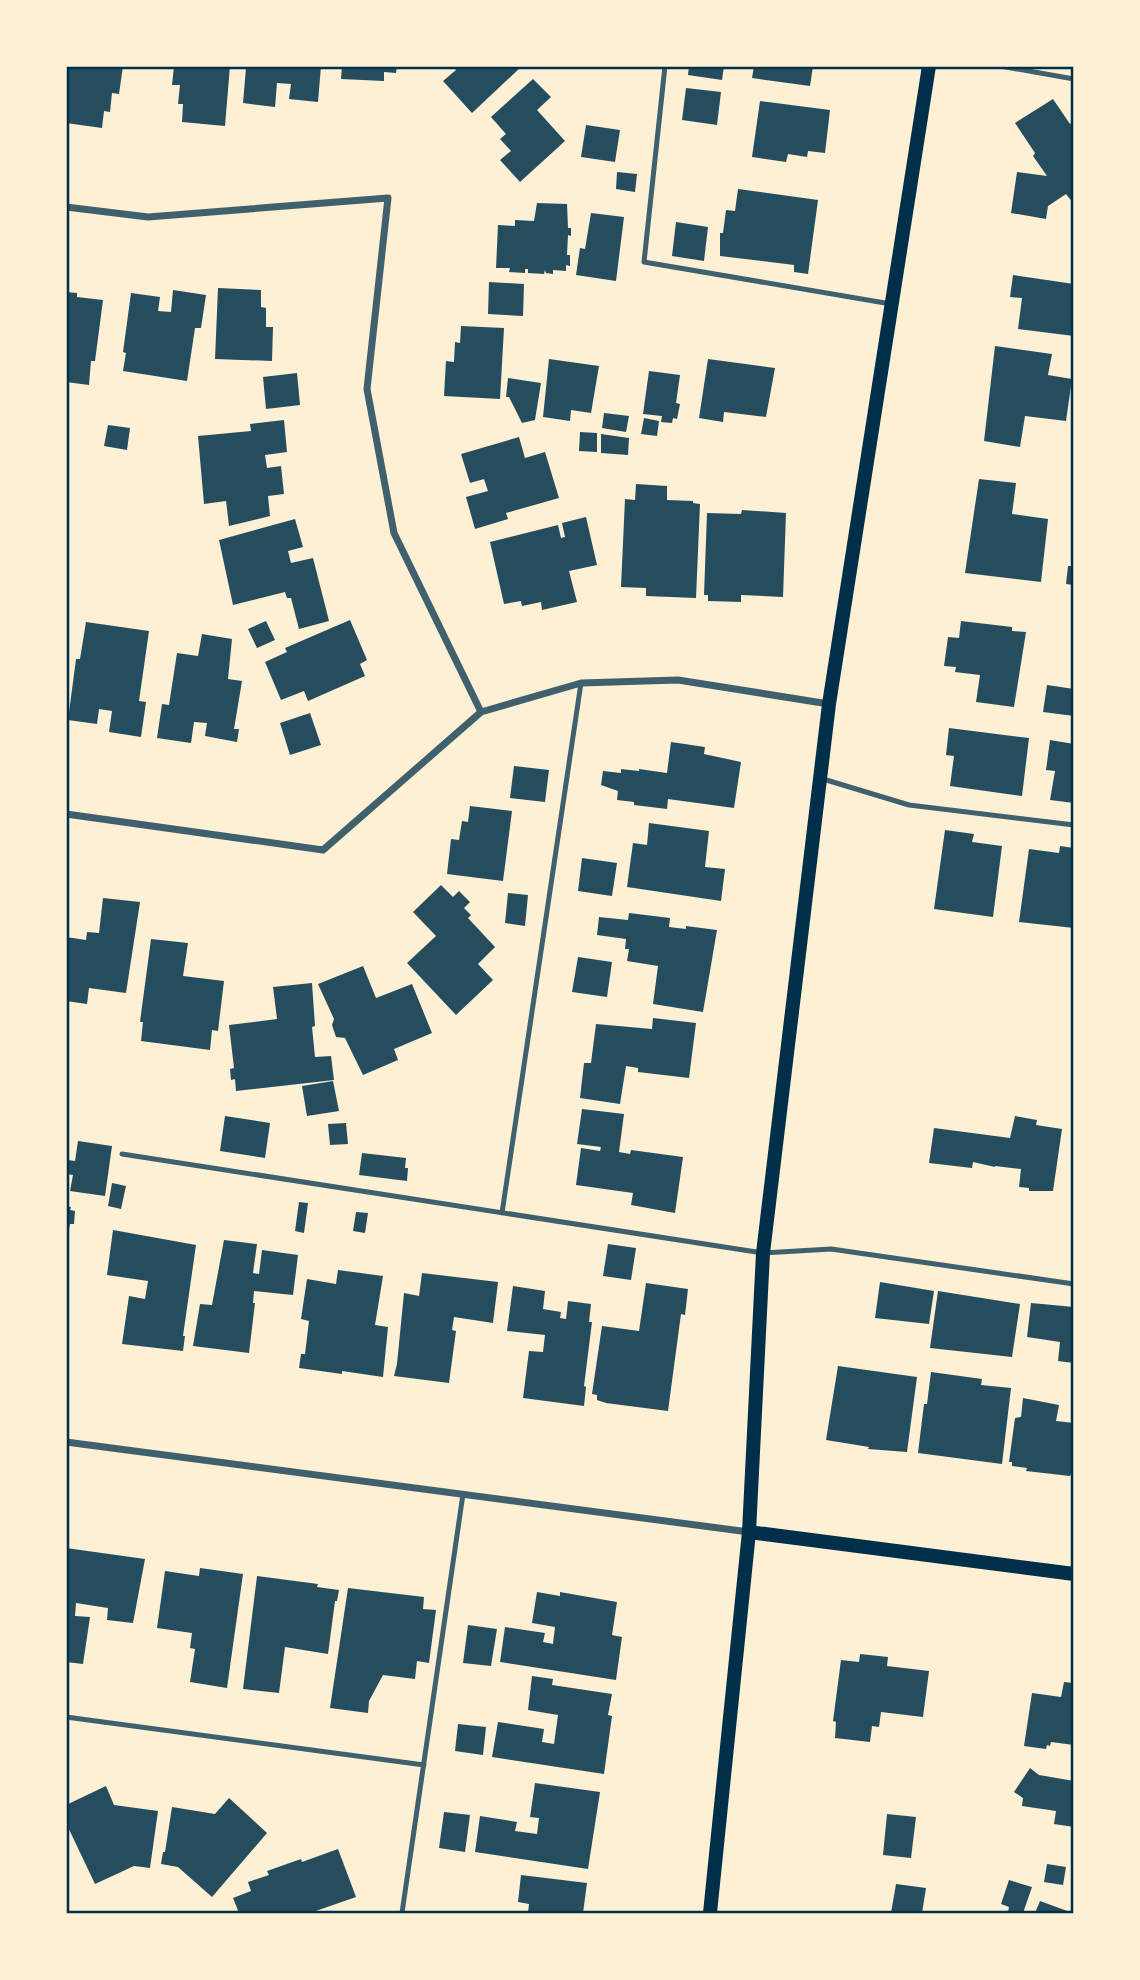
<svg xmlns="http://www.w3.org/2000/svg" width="1140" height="1980" viewBox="0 0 1140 1980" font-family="'Golos Text',sans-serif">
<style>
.building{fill:#264d5e}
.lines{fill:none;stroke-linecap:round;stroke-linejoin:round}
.service{stroke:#3f606c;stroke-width:5}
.minor{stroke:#3f606c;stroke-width:7}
.secondary{stroke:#003049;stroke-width:14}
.neatline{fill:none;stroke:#003049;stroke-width:2.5}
</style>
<rect width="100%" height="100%" fill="#fdf0d5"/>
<path class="building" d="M 66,66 L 123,66 L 119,94 L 112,93 L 110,112 L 104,111 L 102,128 L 66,123 Z
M 174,66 L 230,66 L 225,126 L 182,122 L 183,104 L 178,104 L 180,85 L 172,85 Z
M 253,66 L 321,66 L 318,102 L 289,99 L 291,84 L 277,83 L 275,107 L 243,103 L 246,68 L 253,69 Z
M 342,66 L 397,66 L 396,73 L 384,72 L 384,81 L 341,79 Z
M 453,66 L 522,66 L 472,113 L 443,81 L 456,70 Z
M 689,66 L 724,66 L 722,80 L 688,75 Z
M 754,66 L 813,66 L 810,86 L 752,78 Z
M 533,79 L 551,97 L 537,110 L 565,141 L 520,182 L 500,160 L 511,151 L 500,139 L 506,134 L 491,117 Z
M 686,88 L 721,92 L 717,125 L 682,120 Z
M 1053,99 L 1070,124 L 1074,121 L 1074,204 L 1066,194 L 1048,206 L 1046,219 L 1011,213 L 1017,172 L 1047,176 L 1033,156 L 1035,153 L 1015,123 Z
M 760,101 L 830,110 L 825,153 L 808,151 L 807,157 L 788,154 L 786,162 L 752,157 Z
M 586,125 L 620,130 L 615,162 L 581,157 Z
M 617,172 L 637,174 L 635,192 L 616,189 Z
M 738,189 L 818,200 L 808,274 L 794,272 L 794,265 L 720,256 L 720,233 L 723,233 L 726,210 L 735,211 Z
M 537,203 L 567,204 L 568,228 L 571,228 L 571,236 L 568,235 L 567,255 L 570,255 L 570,266 L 566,265 L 566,271 L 553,270 L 553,274 L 546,273 L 545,270 L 544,274 L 528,273 L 528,269 L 525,269 L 525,273 L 509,272 L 510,268 L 496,268 L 498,225 L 515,226 L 515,220 L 534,221 Z
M 591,213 L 624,217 L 616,281 L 576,275 L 580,248 L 585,249 Z
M 676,222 L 708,227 L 704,261 L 672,256 Z
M 1013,275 L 1074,284 L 1074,336 L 1018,329 L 1022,298 L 1010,297 Z
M 489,282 L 524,284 L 523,316 L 488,314 Z
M 218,288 L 261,290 L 261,307 L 266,308 L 266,327 L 273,327 L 272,361 L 215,359 Z
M 173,290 L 206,295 L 201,328 L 195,328 L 187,381 L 123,371 L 126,353 L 123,352 L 131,293 L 160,297 L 158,311 L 171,312 Z
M 66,292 L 77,293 L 77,297 L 103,300 L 95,361 L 91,361 L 89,385 L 66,382 Z
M 461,326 L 504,328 L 500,399 L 444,396 L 446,361 L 454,362 L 455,342 L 460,343 Z
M 995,346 L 1052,354 L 1048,375 L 1072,379 L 1066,421 L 1025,416 L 1020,447 L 984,441 Z
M 549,359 L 599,366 L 591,413 L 571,410 L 570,421 L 543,417 Z
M 708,359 L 775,368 L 766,417 L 724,412 L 723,422 L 699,418 Z
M 649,371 L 680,375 L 676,403 L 680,404 L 677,419 L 673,418 L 672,423 L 661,422 L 662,416 L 643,414 Z
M 297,373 L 300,405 L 266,409 L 263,377 Z
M 508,378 L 541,383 L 535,420 L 522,423 L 509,397 L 506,397 Z
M 604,413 L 629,416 L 626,432 L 602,428 Z
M 644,418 L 659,421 L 657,436 L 641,434 Z
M 284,420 L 287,452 L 265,455 L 267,468 L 281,466 L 284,494 L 268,496 L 270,516 L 229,526 L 226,501 L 204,504 L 198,436 L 251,431 L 250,424 Z
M 108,425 L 130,428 L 127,450 L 104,446 Z
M 580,432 L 597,433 L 597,452 L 579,451 Z
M 601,434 L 629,438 L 628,455 L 601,453 Z
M 519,437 L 525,458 L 545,452 L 559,498 L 506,513 L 508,519 L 475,529 L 466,497 L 488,491 L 484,479 L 470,483 L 461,454 Z
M 979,479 L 1016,483 L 1012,514 L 1048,519 L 1041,582 L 965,573 Z
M 636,484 L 667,486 L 667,500 L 693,501 L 693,503 L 700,504 L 696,598 L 646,596 L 646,588 L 621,587 L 625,499 L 635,500 Z
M 742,510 L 786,513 L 783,597 L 741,595 L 741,602 L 708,601 L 708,595 L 704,595 L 707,513 L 741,514 Z
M 586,517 L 597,565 L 569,571 L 577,602 L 542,610 L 541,602 L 522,606 L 521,601 L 504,604 L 490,542 L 558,525 L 561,538 L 565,537 L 562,523 Z
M 295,519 L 303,547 L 288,551 L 291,563 L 313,558 L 329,621 L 299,629 L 291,598 L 287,598 L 285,592 L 233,605 L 219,540 Z
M 1068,566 L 1074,566 L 1074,585 L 1066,584 Z
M 350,620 L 367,660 L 360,664 L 365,676 L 308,701 L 304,691 L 281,700 L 265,662 L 287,652 L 285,648 Z
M 266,621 L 275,640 L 257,648 L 248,629 Z
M 961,621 L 1012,627 L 1012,631 L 1026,632 L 1014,707 L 976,702 L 980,675 L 955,672 L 956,667 L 944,666 L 948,637 L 959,638 Z
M 86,622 L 149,631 L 139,701 L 146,702 L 141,737 L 109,732 L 112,711 L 99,709 L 97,724 L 68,720 L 76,659 L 80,659 Z
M 202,634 L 232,639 L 228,679 L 242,681 L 234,729 L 239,729 L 237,742 L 205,736 L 207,723 L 194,722 L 191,743 L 157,738 L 162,704 L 169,705 L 177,653 L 198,656 Z
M 1047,685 L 1074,689 L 1074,716 L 1043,712 Z
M 310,713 L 321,745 L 290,755 L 280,723 Z
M 949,728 L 1029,738 L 1022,796 L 950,786 L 954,756 L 946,755 Z
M 1050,740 L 1074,744 L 1074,803 L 1050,800 L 1055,771 L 1046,770 Z
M 671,742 L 705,747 L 704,754 L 741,762 L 734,808 L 668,799 L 667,809 L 634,805 L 634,802 L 617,800 L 618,791 L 601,785 L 603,771 L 621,773 L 621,769 L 639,771 L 639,769 L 667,773 Z
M 514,766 L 549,770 L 545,802 L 510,798 Z
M 470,806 L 512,811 L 503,881 L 447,874 L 451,839 L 459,840 L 462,821 L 468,822 Z
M 649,823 L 709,831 L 705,867 L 725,869 L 721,901 L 627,887 L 633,843 L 647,845 Z
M 945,830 L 974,834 L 972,842 L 1002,846 L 993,917 L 934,909 Z
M 1060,846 L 1074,848 L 1074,928 L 1019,922 L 1029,849 L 1059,853 Z
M 582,858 L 617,863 L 612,896 L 578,891 Z
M 441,885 L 453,897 L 459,891 L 470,902 L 464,908 L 471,915 L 468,918 L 495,947 L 478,964 L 493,980 L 456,1015 L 407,963 L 436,936 L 413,912 Z
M 508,893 L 528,895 L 525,926 L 505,923 Z
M 103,898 L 140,902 L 126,993 L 89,988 L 87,1004 L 66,1001 L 66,937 L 86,940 L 87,932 L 99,933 Z
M 629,913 L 670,918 L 669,927 L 686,929 L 686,926 L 717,930 L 703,1012 L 653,1004 L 658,966 L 627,961 L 629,949 L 625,949 L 626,939 L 597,935 L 599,917 L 628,920 Z
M 151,939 L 188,943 L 183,976 L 224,981 L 218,1031 L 212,1030 L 210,1050 L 141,1041 L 143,1022 L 140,1022 Z
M 578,957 L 612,962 L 607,997 L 572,992 Z
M 363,966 L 376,998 L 412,984 L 432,1033 L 394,1049 L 398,1060 L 363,1075 L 345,1038 L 336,1037 L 332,1025 L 334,1019 L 318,984 Z
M 312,983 L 315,1026 L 312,1027 L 315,1057 L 331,1056 L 334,1080 L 236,1091 L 235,1079 L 231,1080 L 230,1069 L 234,1068 L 229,1025 L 277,1019 L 273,987 Z
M 653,1018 L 696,1023 L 689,1078 L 638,1072 L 638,1068 L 626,1066 L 620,1104 L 580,1098 L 584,1063 L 591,1063 L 596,1024 L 652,1029 Z
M 333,1081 L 339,1111 L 307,1116 L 302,1086 Z
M 582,1109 L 624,1114 L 619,1152 L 630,1154 L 631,1150 L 683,1157 L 675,1213 L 631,1205 L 633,1193 L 576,1185 L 581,1148 L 600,1151 L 601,1147 L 577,1144 Z
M 225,1116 L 270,1123 L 265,1158 L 220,1151 Z
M 1015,1116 L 1037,1120 L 1036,1125 L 1062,1129 L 1053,1191 L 1029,1191 L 1029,1188 L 1019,1187 L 1021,1169 L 995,1166 L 995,1167 L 973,1162 L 972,1168 L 929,1163 L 934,1128 L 1010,1138 Z
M 346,1123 L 348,1144 L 330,1145 L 328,1124 Z
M 78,1141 L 112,1146 L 105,1196 L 70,1191 L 73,1175 L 66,1174 L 68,1160 L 75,1161 Z
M 362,1153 L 406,1158 L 405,1168 L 408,1168 L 407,1181 L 359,1175 Z
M 112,1183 L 126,1186 L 121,1209 L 108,1206 Z
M 299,1202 L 308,1203 L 304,1233 L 295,1231 Z
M 66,1206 L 71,1207 L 70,1210 L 75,1211 L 74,1224 L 70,1224 L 68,1236 Z
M 356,1212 L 368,1213 L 365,1233 L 353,1231 Z
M 113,1230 L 196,1245 L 183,1336 L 185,1336 L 183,1351 L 122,1344 L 129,1296 L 145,1299 L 148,1281 L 107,1275 Z
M 224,1240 L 257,1244 L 253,1273 L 259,1274 L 262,1250 L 298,1255 L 293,1295 L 254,1291 L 253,1303 L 255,1303 L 249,1353 L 193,1346 L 200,1304 L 212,1305 Z
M 608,1244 L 636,1248 L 631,1280 L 603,1276 Z
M 338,1270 L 383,1276 L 375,1325 L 388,1327 L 383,1377 L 342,1371 L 342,1374 L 299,1368 L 301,1354 L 305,1354 L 309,1321 L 301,1319 L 307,1279 L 336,1284 Z
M 422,1273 L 498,1282 L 493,1323 L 454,1317 L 452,1330 L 456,1331 L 449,1383 L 394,1376 L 397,1364 L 404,1293 L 419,1296 Z
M 880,1282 L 934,1291 L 929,1324 L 875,1318 Z
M 646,1283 L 688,1289 L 685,1315 L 681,1314 L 668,1411 L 606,1403 L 597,1400 L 597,1395 L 592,1394 L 602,1326 L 639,1331 Z
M 513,1286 L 545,1291 L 543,1309 L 561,1312 L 560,1318 L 566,1319 L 568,1301 L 591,1304 L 589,1322 L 592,1322 L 584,1386 L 586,1387 L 584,1406 L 523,1398 L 529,1351 L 543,1352 L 545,1335 L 507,1331 Z
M 938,1291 L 1020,1304 L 1012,1357 L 930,1348 Z
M 1031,1303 L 1074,1307 L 1074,1363 L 1058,1361 L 1060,1342 L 1027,1337 Z
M 838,1366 L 917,1377 L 907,1452 L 868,1449 L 869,1447 L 826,1440 Z
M 931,1372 L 982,1379 L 981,1385 L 1011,1388 L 1002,1464 L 918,1453 L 924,1404 L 927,1404 Z
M 1023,1398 L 1059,1405 L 1056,1421 L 1074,1423 L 1074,1474 L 1071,1474 L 1070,1476 L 1026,1471 L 1027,1468 L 1012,1466 L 1012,1462 L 1009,1462 L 1015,1418 L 1021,1417 Z
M 66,1548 L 145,1559 L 133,1623 L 107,1620 L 108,1608 L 76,1603 L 75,1616 L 90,1617 L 83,1664 L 66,1662 Z
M 200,1568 L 243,1574 L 227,1688 L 190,1682 L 195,1649 L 190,1648 L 192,1633 L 157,1628 L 165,1571 L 199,1576 Z
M 257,1576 L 318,1584 L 317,1587 L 339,1590 L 337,1601 L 335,1601 L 328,1654 L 285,1647 L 279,1693 L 243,1689 Z
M 348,1588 L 424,1597 L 423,1609 L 436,1610 L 429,1663 L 417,1661 L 415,1679 L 383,1675 L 369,1701 L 368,1713 L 330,1708 Z
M 537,1592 L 560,1596 L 560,1592 L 617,1602 L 612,1635 L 622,1637 L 616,1680 L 500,1662 L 505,1627 L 545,1633 L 543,1642 L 553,1644 L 555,1627 L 532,1623 Z
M 468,1625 L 497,1629 L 491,1666 L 463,1663 Z
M 860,1654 L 888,1657 L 887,1666 L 929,1671 L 923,1717 L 881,1712 L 879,1727 L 872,1726 L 870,1742 L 835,1738 L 836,1722 L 833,1721 L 841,1660 L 859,1662 Z
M 532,1676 L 553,1679 L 552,1685 L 612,1694 L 608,1715 L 612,1716 L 604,1774 L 492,1757 L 498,1722 L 544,1729 L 542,1742 L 554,1744 L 558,1715 L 528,1710 Z
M 1064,1682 L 1074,1683 L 1074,1745 L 1051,1742 L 1050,1746 L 1047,1745 L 1046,1749 L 1024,1746 L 1032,1693 L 1061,1697 Z
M 458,1724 L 486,1727 L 483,1755 L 455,1751 Z
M 1030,1768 L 1039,1775 L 1074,1781 L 1074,1827 L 1054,1824 L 1056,1811 L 1022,1806 L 1023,1798 L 1014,1792 Z
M 535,1783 L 600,1792 L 588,1869 L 475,1852 L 480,1816 L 517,1822 L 515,1831 L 537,1834 L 539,1818 L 530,1817 Z
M 106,1786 L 114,1805 L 158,1811 L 150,1868 L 134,1866 L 95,1884 L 66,1823 L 66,1805 Z
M 229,1798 L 267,1833 L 212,1897 L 178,1867 L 161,1864 L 163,1852 L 165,1852 L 172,1807 L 215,1814 Z
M 444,1812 L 470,1815 L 465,1852 L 439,1848 Z
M 887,1814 L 916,1817 L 911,1858 L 883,1855 Z
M 338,1849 L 356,1897 L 310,1913 L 239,1913 L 233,1898 L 251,1891 L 248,1882 L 269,1875 L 267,1871 L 301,1859 L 302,1862 Z
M 1047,1864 L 1066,1867 L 1063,1885 L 1044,1882 Z
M 521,1875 L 587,1883 L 583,1913 L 528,1913 L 529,1904 L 518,1902 Z
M 1009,1880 L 1032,1887 L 1023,1913 L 1008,1912 L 1009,1907 L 1001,1904 Z
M 896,1884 L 926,1888 L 922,1913 L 891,1913 Z
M 1040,1901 L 1070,1912 L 1074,1903 L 1074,1913 L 1035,1913 Z"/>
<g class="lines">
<path class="service" d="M 665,66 L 644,262 L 891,304
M 1000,66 L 1074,79
M 823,779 L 909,805 L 1074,825
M 122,1154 L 763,1253 L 831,1249 L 1074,1284
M 502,1213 L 581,683
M 66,1717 L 424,1765
M 402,1913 L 463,1494"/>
<path class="minor" d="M 66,207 L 148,217 L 388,198 L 367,389 L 394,533 L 481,712
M 66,814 L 323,850 L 481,712 L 581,683 L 678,680 L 829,704
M 66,1442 L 749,1532"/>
<path class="secondary" d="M 749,1532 L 1074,1574
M 710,1913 L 749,1532 L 763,1253 L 829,704 L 929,66"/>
</g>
<rect width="1140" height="1980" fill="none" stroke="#fdf0d5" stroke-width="136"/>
<rect x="68" y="68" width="1004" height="1844" class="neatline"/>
</svg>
